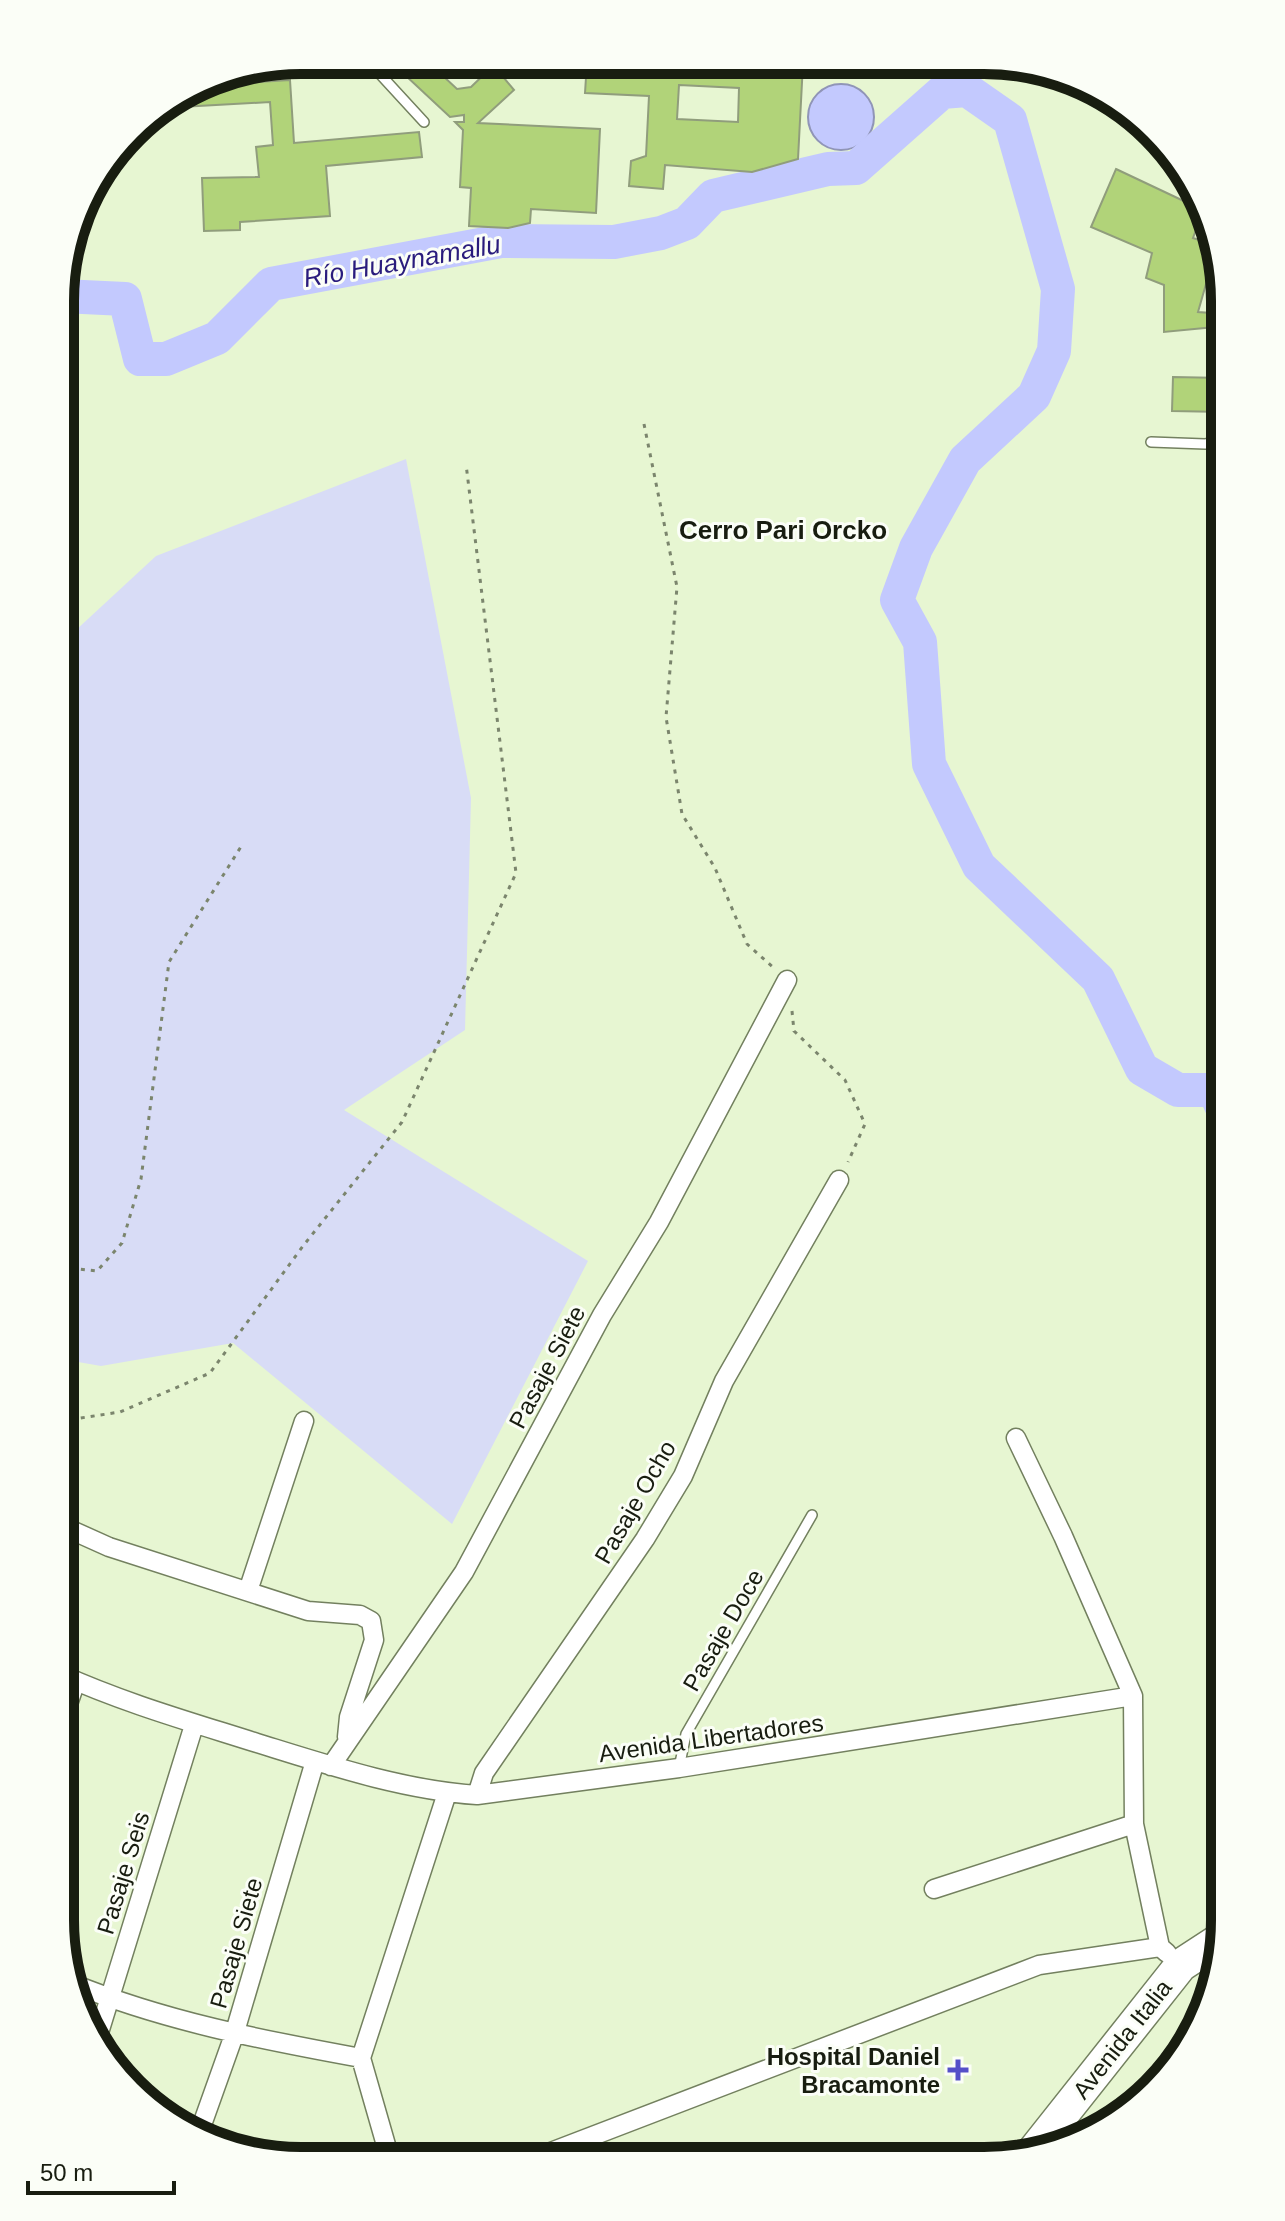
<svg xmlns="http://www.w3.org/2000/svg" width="1285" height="2221" viewBox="0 0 1285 2221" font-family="Arial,sans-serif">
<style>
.green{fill:#d8dcf6}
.water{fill:#c3c9fe;stroke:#9095b7;stroke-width:2}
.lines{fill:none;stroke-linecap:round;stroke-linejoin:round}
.river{stroke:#c3c9fe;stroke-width:34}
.building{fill:#b1d379;stroke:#909d7c;stroke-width:2;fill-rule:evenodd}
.service-casing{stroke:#73805f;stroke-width:12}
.minor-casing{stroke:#73805f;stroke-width:21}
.trunk-casing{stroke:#73805f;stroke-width:35}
.path{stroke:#7b856d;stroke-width:3;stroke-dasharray:4 6;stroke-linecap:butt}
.service{stroke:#fff;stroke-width:9}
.minor{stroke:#fff;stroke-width:18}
.trunk{stroke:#fff;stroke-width:32}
.poi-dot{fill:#5550c8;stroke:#fbfef7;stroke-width:3}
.labels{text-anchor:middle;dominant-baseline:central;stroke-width:6;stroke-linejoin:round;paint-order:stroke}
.street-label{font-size:24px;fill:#181d10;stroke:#fbfef7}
.poi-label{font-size:24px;font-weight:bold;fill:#181d10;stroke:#fbfef7;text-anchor:end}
.water-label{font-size:26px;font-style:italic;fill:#2a1c7d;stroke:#fbfef7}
.neighbourhood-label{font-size:26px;font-weight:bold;fill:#181d10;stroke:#fbfef7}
.rim{fill:none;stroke:#181d10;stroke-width:10}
</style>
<rect width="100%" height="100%" fill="#e7f6d2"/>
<path class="green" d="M 406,459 L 471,798 L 465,1030 L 344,1110 L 588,1261 L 452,1524 L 233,1343 L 101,1366 L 61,1359 L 62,643 L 156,556 Z"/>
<path class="water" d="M808 117a33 33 0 1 1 66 0a33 33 0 1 1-66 0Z"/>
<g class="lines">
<path class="river" d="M 62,296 L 125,299 L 140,359 L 166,359 L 217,338 L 271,284 L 501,241 L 614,242 L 661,233 L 687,223 L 713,196 L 828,169 L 856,168 L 942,92 L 967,90 L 1010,120 L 1058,289 L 1054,351 L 1034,396 L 965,460 L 916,548 L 897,600 L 920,642 L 929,764 L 979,866 L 1098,979 L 1142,1069 L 1178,1090 L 1214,1090 L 1225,1114"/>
</g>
<path class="building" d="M 419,61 L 427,61 L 457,89 L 471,87 L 498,61 L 546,62 L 547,67 L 504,78 L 514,90 L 478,123 L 600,129 L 596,213 L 531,209 L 530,223 L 508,228 L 469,226 L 471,188 L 460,187 L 463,130 L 455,122 L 464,122 L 464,115 L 450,117 L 405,75 Z
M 587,62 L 803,63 L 798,159 L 752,172 L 665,165 L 663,189 L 629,186 L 631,161 L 646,156 L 649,96 L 585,93 ZM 679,85 L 739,88 L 738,122 L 677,119 Z
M 209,78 L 212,78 L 212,85 L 290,80 L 294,143 L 419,132 L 422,157 L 326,166 L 330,216 L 240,222 L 240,230 L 204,231 L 202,178 L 259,177 L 256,147 L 273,145 L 270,102 L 162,108 Z
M 1116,169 L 1188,203 L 1191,193 L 1203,210 L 1193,238 L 1216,245 L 1216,249 L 1198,312 L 1225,314 L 1225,326 L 1164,332 L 1164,285 L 1146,278 L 1152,253 L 1091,227 Z
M 1173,377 L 1224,378 L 1224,412 L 1172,411 Z"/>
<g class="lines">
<g class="service-casing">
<path id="service" d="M 367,60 L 424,122
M 1151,442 L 1205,444 L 1225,441
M 679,1768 L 686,1734 L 812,1515"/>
</g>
<g class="minor-casing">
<path id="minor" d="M 1016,1438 L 1063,1536 L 1133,1696
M 60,1525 L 109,1547 L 308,1611 L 360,1615 L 371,1621 L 374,1640 L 349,1717 L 347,1737
M 248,1591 L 304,1421
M 60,1674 C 124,1703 191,1722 257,1743 C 328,1765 403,1790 477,1795 L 679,1768 L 1133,1696 L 1134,1824 L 1160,1947
M 60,1727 L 76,1681
M 331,1766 L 464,1572 L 602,1315 L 659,1222 L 787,980
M 477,1795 L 484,1773 L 645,1539 L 683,1476 L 724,1381 L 839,1180
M 934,1889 L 1134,1824
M 71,1983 C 164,2021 262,2040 361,2058
M 98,2036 L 194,1725
M 198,2136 L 234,2035 L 315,1761
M 390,2159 L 361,2058 L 447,1793
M 530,2160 L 1039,1965 L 1160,1947 L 1167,1953"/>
</g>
<g class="trunk-casing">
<path id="trunk" d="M 1032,2153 L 1181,1965 L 1224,1937"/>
</g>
<path class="path" d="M 644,424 L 677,587 L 666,717 L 682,814 L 715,868 L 747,944 L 775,969
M 792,1011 L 794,1031 L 845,1080 L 865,1124 L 848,1162
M 61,1267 L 97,1271 L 122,1243 L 141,1179 L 169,962 L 242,845
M 61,1421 L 120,1412 L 210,1373 L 303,1246 L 402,1122 L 516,873 L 466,464"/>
<use href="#service" class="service"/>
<use href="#minor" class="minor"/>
<use href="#trunk" class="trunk"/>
</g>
<path class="poi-dot" d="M954 2058h8v8h8v8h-8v8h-8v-8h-8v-8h8z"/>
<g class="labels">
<g class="street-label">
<text transform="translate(547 1367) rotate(-62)">Pasaje Siete</text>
<text transform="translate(635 1502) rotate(-60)">Pasaje Ocho</text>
<text transform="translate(723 1630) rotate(-60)">Pasaje Doce</text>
<text transform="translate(711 1738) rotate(-8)">Avenida Libertadores</text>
<text transform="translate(123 1873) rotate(-73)">Pasaje Seis</text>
<text transform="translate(236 1943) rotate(-74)">Pasaje Siete</text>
<text transform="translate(1122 2039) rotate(-52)">Avenida Italia</text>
</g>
<g class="poi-label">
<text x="940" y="2056">Hospital Daniel<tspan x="940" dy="28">Bracamonte</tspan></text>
</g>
<g class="water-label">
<text transform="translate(402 261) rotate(-10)">Río Huaynamallu</text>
</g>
<g class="neighbourhood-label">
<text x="783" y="530">Cerro Pari Orcko</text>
</g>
</g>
<path d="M0 0H1285V2221H0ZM301 74H984A227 227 0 0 1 1211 301V1920A227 227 0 0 1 984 2147H301A227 227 0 0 1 74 1920V301A227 227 0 0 1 301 74Z" fill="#fbfef7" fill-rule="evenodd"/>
<path class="rim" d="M301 74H984A227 227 0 0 1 1211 301V1920A227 227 0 0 1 984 2147H301A227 227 0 0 1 74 1920V301A227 227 0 0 1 301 74Z"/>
<path d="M28 2181v12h146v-12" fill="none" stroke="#181d10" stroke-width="4"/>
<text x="40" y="2181" font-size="24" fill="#181d10" stroke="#fbfef7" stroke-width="6" paint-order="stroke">50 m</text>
</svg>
